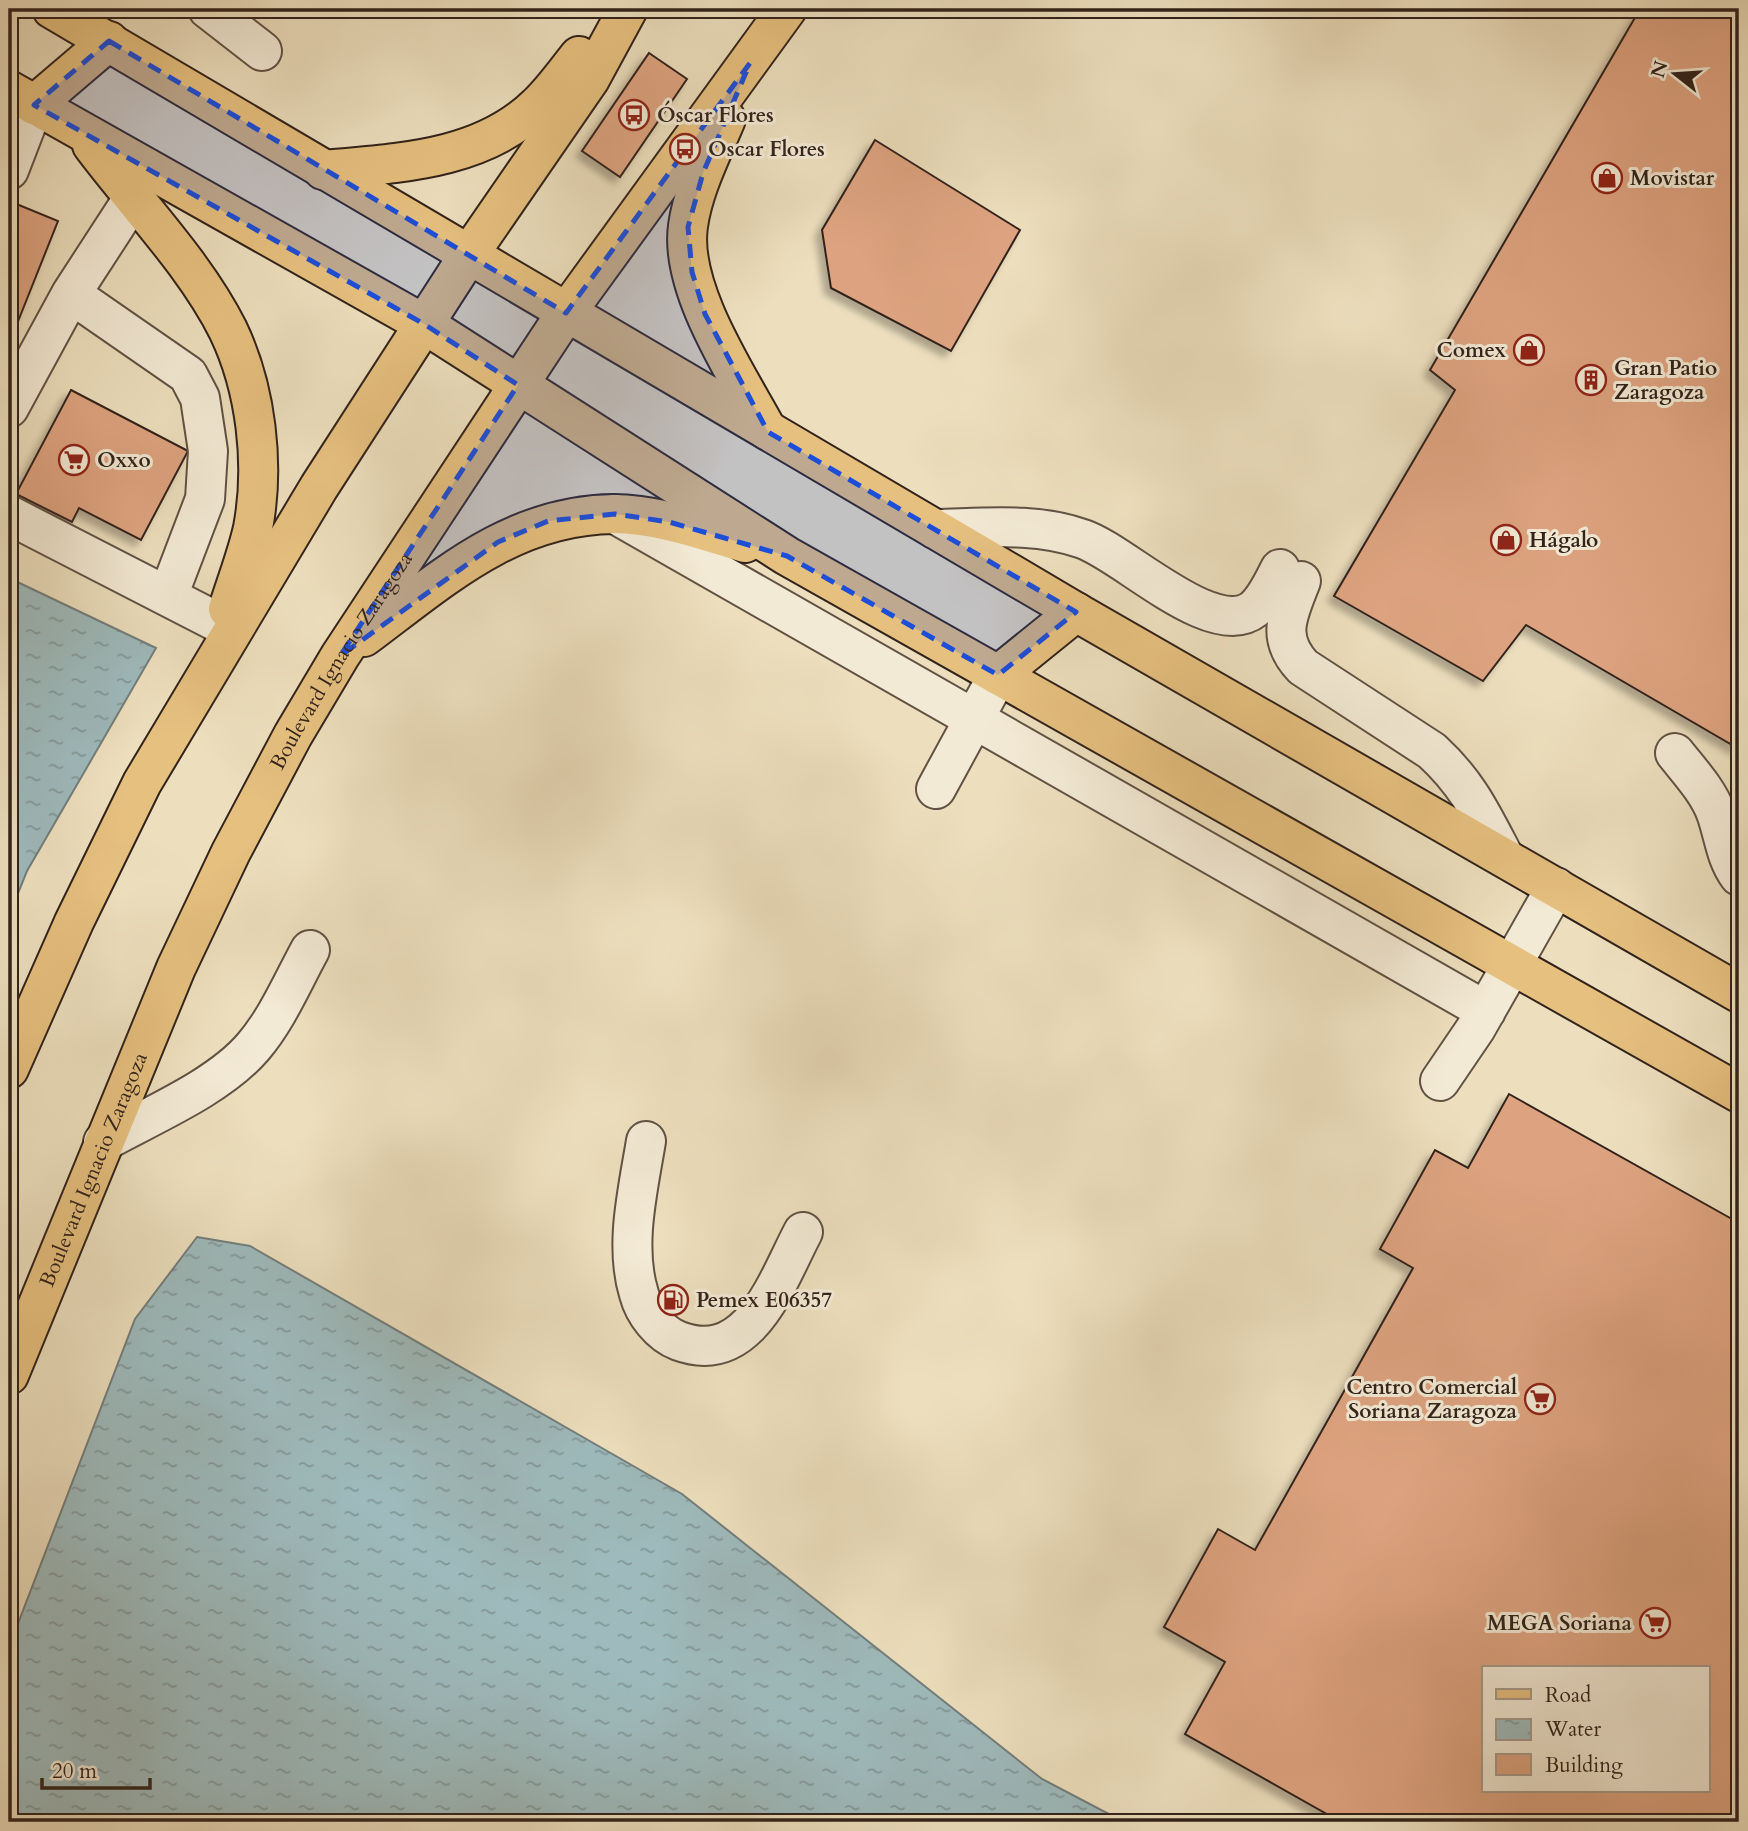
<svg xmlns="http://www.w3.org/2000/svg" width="1748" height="1831" viewBox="0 0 1748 1831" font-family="Cardo,serif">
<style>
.water{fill:url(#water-ripples);stroke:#737e7c;stroke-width:2}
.building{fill:#dda380;stroke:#32231b;stroke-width:2;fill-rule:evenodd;filter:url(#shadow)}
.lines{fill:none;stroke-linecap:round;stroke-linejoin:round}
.minor-casing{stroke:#615244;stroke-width:42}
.major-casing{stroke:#32231b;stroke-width:42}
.minor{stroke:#f3ead5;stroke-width:38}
.major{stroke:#e6c07f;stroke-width:38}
.marked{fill:#1d4ed8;fill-opacity:0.2;stroke:#1d4ed8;stroke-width:5;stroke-dasharray:14 9;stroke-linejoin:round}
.labels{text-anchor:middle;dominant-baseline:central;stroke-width:6;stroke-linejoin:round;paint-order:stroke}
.poi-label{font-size:21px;font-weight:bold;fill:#32231b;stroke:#f3ead5;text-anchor:start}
.street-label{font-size:21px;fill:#32231b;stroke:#f3ead5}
</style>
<defs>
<pattern id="water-ripples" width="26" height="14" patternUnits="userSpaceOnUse" patternTransform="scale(1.75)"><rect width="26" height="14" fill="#9ebabc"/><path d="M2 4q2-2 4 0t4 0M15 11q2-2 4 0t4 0" fill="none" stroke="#819798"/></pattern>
<filter id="shadow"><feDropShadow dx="-6" dy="6" stdDeviation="3.5" flood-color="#0004"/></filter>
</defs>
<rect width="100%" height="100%" fill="#eddfbe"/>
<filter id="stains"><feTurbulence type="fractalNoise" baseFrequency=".00286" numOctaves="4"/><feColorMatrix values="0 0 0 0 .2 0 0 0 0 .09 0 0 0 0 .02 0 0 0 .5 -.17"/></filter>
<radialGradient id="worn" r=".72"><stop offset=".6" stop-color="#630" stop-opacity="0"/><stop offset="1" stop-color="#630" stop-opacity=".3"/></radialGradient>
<path class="water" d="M 9,578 L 156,648 L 27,871 L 9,916 Z
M 197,1237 L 250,1246 L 682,1494 L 1042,1779 L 1124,1822 L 9,1822 L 9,1647 L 135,1319 Z"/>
<path class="building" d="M 1640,9 L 1739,9 L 1739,749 L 1526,625 L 1483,681 L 1334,596 L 1455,390 L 1430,370 Z
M 649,53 L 687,79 L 620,177 L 582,151 Z
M 875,140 L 1020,230 L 951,351 L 831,288 L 822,230 Z
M 14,203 L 58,221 L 9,344 L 9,217 Z
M 71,390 L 188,451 L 141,540 L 79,508 L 72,522 L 16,494 Z
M 1509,1094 L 1739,1223 L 1739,1822 L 1341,1822 L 1185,1734 L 1225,1662 L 1164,1627 L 1218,1529 L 1255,1550 L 1413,1268 L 1380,1249 L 1435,1150 L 1468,1168 ZM 1484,1668 L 1708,1668 L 1708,1791 L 1484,1791 Z"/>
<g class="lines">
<g class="minor-casing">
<path id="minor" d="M 208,9 L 262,51
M 9,170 L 34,105
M 132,200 L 71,294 L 188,375 L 200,398 L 208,451 L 205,499 L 168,596
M 9,408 L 71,294
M 615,514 L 1486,1011
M 9,515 L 223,625
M 935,529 C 984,528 1036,522 1083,539 C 1124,553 1213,641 1254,609 C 1266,599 1273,582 1280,569
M 1301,581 C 1288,615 1275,637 1303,667 L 1432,751 C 1468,784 1482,815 1504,857
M 1675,753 C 1690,772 1708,791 1716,813 C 1724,835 1725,857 1739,876
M 936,789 L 998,675
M 1440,1081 L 1476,1028 L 1556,887
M 646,1141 C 638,1190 624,1246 639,1294 C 644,1313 660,1334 679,1341 C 750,1367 777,1281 803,1232
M 103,1142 C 149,1116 218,1088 253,1047 C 277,1019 292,983 310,950"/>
</g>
<g class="major-casing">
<g id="major">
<path d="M 52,9 L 1076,612 L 1739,993"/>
<path d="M 9,90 L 424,324 L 787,556 L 1739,1093"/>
<path d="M 34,105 L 109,41"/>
<path d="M 726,119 C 712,153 693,189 688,226 C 679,289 738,376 767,430"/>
<path d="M 92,145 C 136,204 195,264 228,330 C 256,388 265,464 253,528 C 247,555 236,583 228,609"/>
<path d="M 323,170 C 397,163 481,161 538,105 C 553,91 566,72 579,56"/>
<path d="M 364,637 C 442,579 511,515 614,514 C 657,514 704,531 745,543"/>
<path d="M 998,675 L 1076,612"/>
<path d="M 9,1069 L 74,922 L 142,783 L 319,487 L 470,253 L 590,79 L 628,9"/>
<path id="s1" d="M 9,1375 L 176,968 L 231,852 L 293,735 L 340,656 L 566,313 L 787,9"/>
</g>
</g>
<use href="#minor" class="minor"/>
<use href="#major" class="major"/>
</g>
<path class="marked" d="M 109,41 L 566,313 L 750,63 L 703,173 L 688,227 L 692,272 L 705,314 L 768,432 L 1076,612 L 998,675 L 787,556 L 669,522 L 615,514 L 548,521 L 498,542 L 340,656 L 518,385 L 424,324 L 34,105 Z"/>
<defs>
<g id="bus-ring" transform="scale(1.575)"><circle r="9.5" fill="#f3ead5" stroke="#8f2418" stroke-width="1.5"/><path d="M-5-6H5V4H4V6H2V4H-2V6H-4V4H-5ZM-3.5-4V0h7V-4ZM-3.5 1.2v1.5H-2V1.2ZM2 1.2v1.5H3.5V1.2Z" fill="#8f2418"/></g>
<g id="shop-ring" transform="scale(1.575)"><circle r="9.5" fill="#f3ead5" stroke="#8f2418" stroke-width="1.5"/><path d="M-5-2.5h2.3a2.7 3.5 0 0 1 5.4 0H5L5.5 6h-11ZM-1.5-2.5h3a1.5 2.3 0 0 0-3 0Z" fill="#8f2418"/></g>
<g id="building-ring" transform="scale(1.575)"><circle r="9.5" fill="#f3ead5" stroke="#8f2418" stroke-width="1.5"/><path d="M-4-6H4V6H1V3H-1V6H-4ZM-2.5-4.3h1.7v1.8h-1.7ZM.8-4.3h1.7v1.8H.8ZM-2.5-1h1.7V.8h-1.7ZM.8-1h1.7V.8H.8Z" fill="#8f2418"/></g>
<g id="supermarket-ring" transform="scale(1.575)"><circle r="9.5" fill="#f3ead5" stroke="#8f2418" stroke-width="1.5"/><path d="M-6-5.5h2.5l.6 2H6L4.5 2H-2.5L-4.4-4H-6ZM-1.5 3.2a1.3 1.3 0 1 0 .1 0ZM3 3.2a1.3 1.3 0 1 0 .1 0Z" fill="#8f2418"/></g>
<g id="fuel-ring" transform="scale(1.575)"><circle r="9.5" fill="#f3ead5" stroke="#8f2418" stroke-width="1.5"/><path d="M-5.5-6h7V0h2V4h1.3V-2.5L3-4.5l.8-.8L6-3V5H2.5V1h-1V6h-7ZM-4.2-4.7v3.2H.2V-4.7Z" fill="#8f2418"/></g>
</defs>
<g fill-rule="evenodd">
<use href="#bus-ring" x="634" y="115"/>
<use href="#bus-ring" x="685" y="149"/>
<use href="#shop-ring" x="1607" y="178"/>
<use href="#shop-ring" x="1529" y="350"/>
<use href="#building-ring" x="1591" y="380"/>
<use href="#supermarket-ring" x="74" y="460"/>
<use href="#shop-ring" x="1506" y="540"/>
<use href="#fuel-ring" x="673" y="1300"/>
<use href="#supermarket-ring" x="1540" y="1399"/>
<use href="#supermarket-ring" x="1655" y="1623"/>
</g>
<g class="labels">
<g class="poi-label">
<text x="657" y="115">Óscar Flores</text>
<text x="708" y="149">Oscar Flores</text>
<text x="1630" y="178">Movistar</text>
<text x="1506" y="350" text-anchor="end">Comex</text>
<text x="1614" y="368">Gran Patio<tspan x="1614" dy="24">Zaragoza</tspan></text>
<text x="97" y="460">Oxxo</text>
<text x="1529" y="540">Hágalo</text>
<text x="696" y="1300">Pemex E06357</text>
<text x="1517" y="1387" text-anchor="end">Centro Comercial<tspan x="1517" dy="24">Soriana Zaragoza</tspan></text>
<text x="1632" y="1623" text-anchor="end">MEGA Soriana</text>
</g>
<g class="street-label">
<text stroke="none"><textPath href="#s1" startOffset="789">Boulevard Ignacio Zaragoza</textPath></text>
<text stroke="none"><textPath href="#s1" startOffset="222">Boulevard Ignacio Zaragoza</textPath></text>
</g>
</g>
<rect width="1748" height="1831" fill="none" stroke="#eddfbe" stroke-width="35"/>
<rect x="10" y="10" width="1727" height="1810" fill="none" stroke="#32231b" stroke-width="3.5"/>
<rect x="18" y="18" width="1713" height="1796" fill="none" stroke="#32231b" stroke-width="2"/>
<rect x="1482" y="1666" width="228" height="126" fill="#f3ead5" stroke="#a69a8b" stroke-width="2"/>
<rect x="1496" y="1689" width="35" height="10" fill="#e6c07f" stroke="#a69a8b" stroke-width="2"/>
<text x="1545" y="1702" font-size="21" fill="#32231b">Road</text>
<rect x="1496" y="1719" width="35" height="21" fill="url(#water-ripples)" stroke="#a69a8b" stroke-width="2"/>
<text x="1545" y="1736" font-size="21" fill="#32231b">Water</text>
<rect x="1496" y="1754" width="35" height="21" fill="#dda380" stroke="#a69a8b" stroke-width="2"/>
<text x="1545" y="1772" font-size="21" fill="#32231b">Building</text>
<g transform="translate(1675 74) rotate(287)" stroke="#f3ead5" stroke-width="5" paint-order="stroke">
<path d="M0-5L12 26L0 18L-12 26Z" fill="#32231b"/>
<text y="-10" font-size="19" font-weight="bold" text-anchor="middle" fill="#32231b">N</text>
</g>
<path d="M42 1778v10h108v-10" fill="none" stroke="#32231b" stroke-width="3.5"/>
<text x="52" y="1778" font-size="21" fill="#32231b" stroke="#f3ead5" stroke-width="5" paint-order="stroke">20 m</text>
<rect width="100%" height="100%" filter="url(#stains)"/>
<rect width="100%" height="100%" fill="url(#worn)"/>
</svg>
